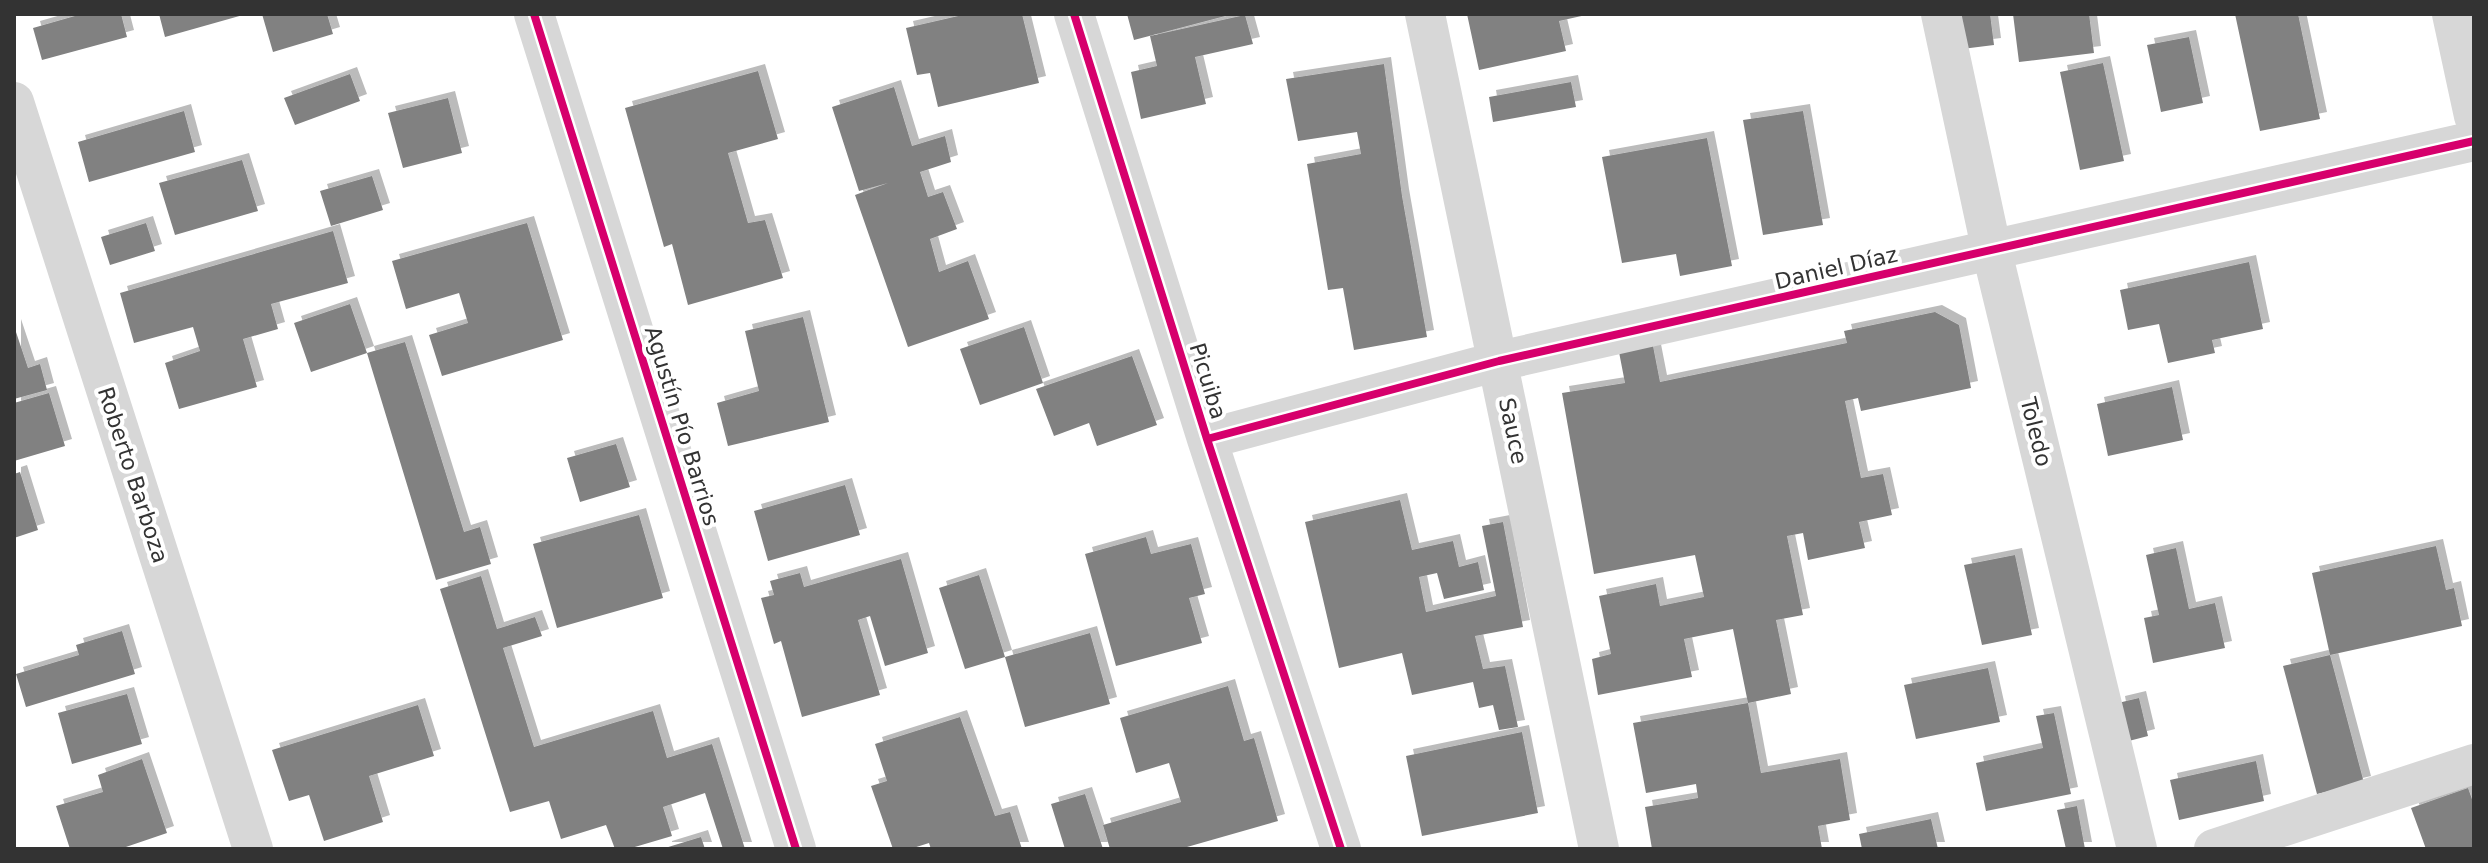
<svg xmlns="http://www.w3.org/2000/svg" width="2488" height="863" viewBox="0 0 2488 863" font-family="'DejaVu Sans',sans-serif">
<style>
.building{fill:#818181;filter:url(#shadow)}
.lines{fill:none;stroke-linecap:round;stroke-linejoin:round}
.street{stroke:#d7d7d7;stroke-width:40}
.cycleway-casing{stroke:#fff;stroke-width:13}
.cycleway{stroke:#d6006c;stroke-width:8}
.labels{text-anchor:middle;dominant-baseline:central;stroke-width:8;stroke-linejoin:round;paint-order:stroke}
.street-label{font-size:22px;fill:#333;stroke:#fff}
</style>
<defs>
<filter id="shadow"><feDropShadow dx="7" dy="-7" stdDeviation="0" flood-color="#0004"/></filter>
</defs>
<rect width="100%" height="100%" fill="#fff"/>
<path class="building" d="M 82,14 L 121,14 L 127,37 L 42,60 L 33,28 Z
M 159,14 L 243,14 L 243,15 L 165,37 Z
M 262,14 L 327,14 L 333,34 L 273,52 Z
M 967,14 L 1022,14 L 1039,83 L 938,107 L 930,73 L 917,75 L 906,28 Z
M 1127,14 L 1229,14 L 1229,15 L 1134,40 Z
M 1467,14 L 1586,14 L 1586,15 L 1559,21 L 1566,51 L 1479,70 Z
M 1958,14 L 1990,14 L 1994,45 L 1962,49 Z
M 2013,14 L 2089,14 L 2094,53 L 2019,62 Z
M 2235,14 L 2298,14 L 2320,119 L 2260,131 Z
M 1245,15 L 1253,44 L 1195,57 L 1206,104 L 1141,119 L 1131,72 L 1157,66 L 1150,36 Z
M 2189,37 L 2203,103 L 2161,112 L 2147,45 Z
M 2103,63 L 2124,161 L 2080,170 L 2060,72 Z
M 1384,64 L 1402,196 L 1427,337 L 1354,350 L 1343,288 L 1328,290 L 1307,164 L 1361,154 L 1357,132 L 1298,141 L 1286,79 Z
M 758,71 L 778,139 L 728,153 L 748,223 L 765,220 L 783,278 L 688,305 L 672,244 L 664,247 L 625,108 Z
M 350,74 L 360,101 L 295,125 L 284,98 Z
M 1571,82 L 1576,107 L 1493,122 L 1489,97 Z
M 894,87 L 912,146 L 945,136 L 951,162 L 920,172 L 928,197 L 943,192 L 957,229 L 930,239 L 939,272 L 968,261 L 989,319 L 908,347 L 855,195 L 888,183 L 859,191 L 832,107 Z
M 448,98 L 462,153 L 403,168 L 388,113 Z
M 184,111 L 195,152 L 89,182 L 78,142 Z
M 1803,111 L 1823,225 L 1763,235 L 1743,120 Z
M 1707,138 L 1732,266 L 1680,276 L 1676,254 L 1622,263 L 1602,157 Z
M 242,160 L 258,211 L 175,235 L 159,183 Z
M 372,176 L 383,210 L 331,226 L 320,191 Z
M 146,223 L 155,251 L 110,265 L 101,237 Z
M 527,223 L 563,340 L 442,376 L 429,335 L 468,323 L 459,293 L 406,309 L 392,261 Z
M 333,231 L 348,283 L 271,304 L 278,329 L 243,339 L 257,387 L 179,409 L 165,363 L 200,351 L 193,327 L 134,343 L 120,293 Z
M 2249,262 L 2263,329 L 2212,340 L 2215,353 L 2168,363 L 2159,324 L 2128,330 L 2120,290 Z
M 350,304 L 367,353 L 311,372 L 294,323 Z
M 1935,312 L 1959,325 L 1971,388 L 1861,411 L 1858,398 L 1845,401 L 1861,478 L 1883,474 L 1892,515 L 1859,522 L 1865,548 L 1808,560 L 1803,533 L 1787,536 L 1803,615 L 1776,620 L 1791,694 L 1748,703 L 1733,629 L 1684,639 L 1692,677 L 1598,695 L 1592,659 L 1611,654 L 1599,596 L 1656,584 L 1660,606 L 1704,597 L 1695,555 L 1594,574 L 1562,393 L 1625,383 L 1619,352 L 1653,346 L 1660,382 L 1847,343 L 1844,331 Z
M 803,317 L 829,422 L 728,446 L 717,403 L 759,391 L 745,331 Z
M 14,326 L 28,368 L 40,364 L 47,390 L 14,399 Z
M 1024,327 L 1043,383 L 980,405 L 960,349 Z
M 405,342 L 464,532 L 480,527 L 491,564 L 436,580 L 367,353 Z
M 1132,356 L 1157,425 L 1097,446 L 1089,423 L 1054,436 L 1036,389 Z
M 2172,387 L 2183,440 L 2108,456 L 2097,404 Z
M 49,393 L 65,446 L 14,461 L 14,403 Z
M 616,444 L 630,487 L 580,502 L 567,458 Z
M 20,472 L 38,530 L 14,538 L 14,474 Z
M 845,485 L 860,535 L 768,561 L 754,511 Z
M 1400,500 L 1412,550 L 1453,541 L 1459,567 L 1478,562 L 1484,590 L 1444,599 L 1437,573 L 1419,577 L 1426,612 L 1496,596 L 1482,526 L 1503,522 L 1523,627 L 1475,636 L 1483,669 L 1505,666 L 1518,727 L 1499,730 L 1493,705 L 1479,708 L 1473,682 L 1412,695 L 1402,653 L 1339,668 L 1305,522 Z
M 639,515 L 663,598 L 557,628 L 533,544 Z
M 1146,537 L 1151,554 L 1191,544 L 1205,594 L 1189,598 L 1202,643 L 1116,666 L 1085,554 Z
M 2436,546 L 2446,590 L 2454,588 L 2462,626 L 2330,655 L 2364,783 L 2317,794 L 2283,666 L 2330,655 L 2312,573 Z
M 2176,548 L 2189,609 L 2215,603 L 2225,648 L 2153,663 L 2144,618 L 2159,615 L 2146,555 Z
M 2015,555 L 2032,635 L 1982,645 L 1964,565 Z
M 901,559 L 928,653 L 885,666 L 870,616 L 858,620 L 880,695 L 802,717 L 781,641 L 774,644 L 761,598 L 774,595 L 770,581 L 800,573 L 804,587 Z
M 979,575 L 1005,657 L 965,669 L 939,588 Z
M 481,576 L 497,629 L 535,617 L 542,636 L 503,648 L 534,747 L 653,711 L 667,758 L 712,744 L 745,849 L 723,849 L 705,793 L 663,807 L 672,836 L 628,849 L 615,849 L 606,825 L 561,839 L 549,801 L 510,812 L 440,589 Z
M 122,631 L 135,674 L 26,707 L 16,674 L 79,655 L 76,645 Z
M 1090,633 L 1110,704 L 1025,727 L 1005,657 Z
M 1988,668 L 2000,722 L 1916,739 L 1904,685 Z
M 1228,686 L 1244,741 L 1254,738 L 1278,821 L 1180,849 L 1110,849 L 1103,825 L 1181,802 L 1169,763 L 1136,773 L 1120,718 Z
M 127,694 L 142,744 L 72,764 L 58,713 Z
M 2139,698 L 2148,736 L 2125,742 L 2118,703 Z
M 1748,703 L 1761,773 L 1840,759 L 1850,820 L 1818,826 L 1822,849 L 1652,849 L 1645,807 L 1698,798 L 1696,784 L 1646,793 L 1633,723 Z
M 418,705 L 434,756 L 369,776 L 383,822 L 324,841 L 309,795 L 289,801 L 272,750 Z
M 2054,713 L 2071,794 L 1986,811 L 1976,763 L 2043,748 L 2036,716 Z
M 960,717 L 995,816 L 1010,812 L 1022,849 L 931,849 L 929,843 L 910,849 L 893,849 L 871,786 L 887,781 L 875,744 Z
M 1522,732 L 1538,813 L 1422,836 L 1406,756 Z
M 142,759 L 167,833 L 120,849 L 70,849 L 56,806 L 103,792 L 98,775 Z
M 2256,761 L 2264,801 L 2179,820 L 2170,780 Z
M 2468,788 L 2474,805 L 2474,849 L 2426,849 L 2411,808 Z
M 1085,794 L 1103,849 L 1065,849 L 1051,804 Z
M 2077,806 L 2085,849 L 2066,849 L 2057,810 Z
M 1931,819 L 1938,849 L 1862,849 L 1859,834 Z
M 701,837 L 705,849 L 665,849 L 665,848 Z"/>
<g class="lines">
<path class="street" d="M 534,14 L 796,849
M 1074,14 L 1207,439 L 1341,849
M 1425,14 L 1599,849
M 1941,14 L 1992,252 L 2137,849
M 2452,14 L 2474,116
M 14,102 L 253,849
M 1207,439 L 1499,361 L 2474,141
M 2214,849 L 2474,764"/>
<g class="cycleway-casing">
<path id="cycleway" d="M 534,14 L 796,849
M 1074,14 L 1207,439 L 1341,849
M 1207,439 L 1499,361 L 2474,141"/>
</g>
<use href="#cycleway" class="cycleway"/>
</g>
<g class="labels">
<g class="street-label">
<text transform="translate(1836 268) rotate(-13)">Daniel Díaz</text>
<text transform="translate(1208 381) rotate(73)">Picuiba</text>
<text transform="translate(682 426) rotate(73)">Agustín Pío Barrios</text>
<text transform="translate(1513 431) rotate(78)">Sauce</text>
<text transform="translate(2036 432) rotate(76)">Toledo</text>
<text transform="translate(133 475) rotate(72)">Roberto Barboza</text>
</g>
</g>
<rect width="2488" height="863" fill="none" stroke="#333333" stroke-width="32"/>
</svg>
